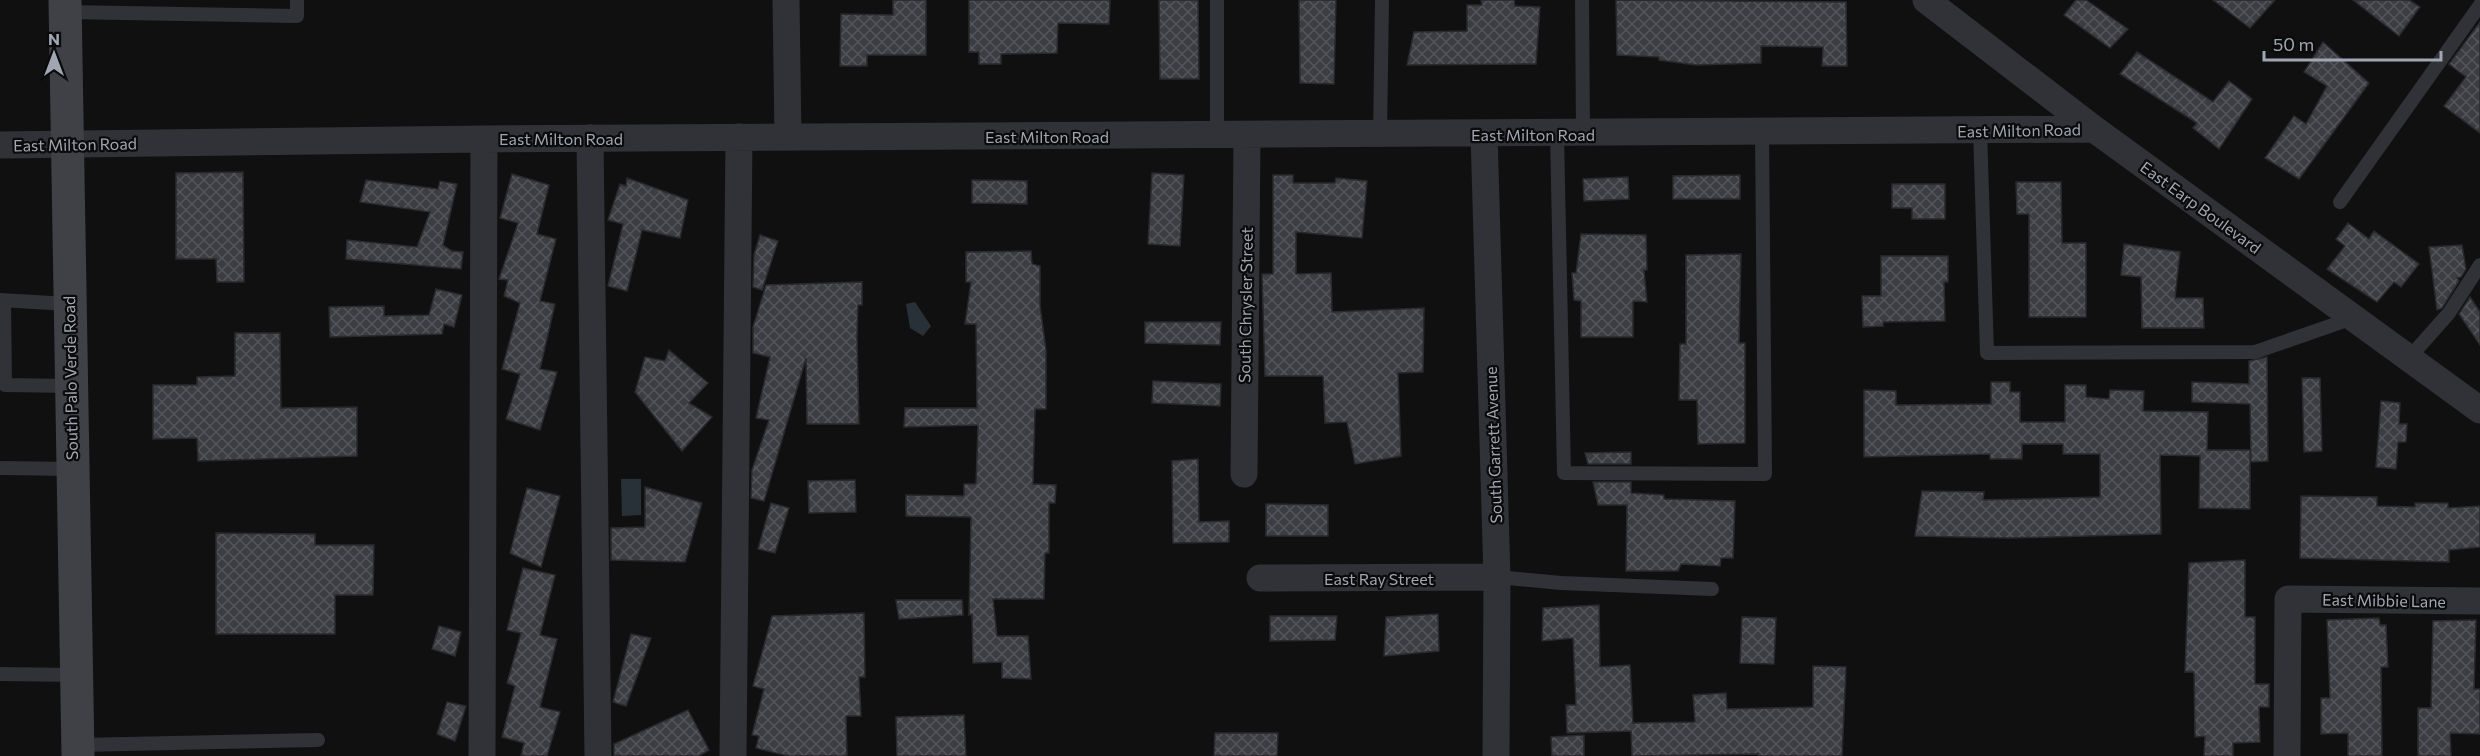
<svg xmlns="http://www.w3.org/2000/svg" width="2480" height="756" viewBox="0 0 2480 756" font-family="Commissioner,sans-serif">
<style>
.water{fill:#283137}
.building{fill:url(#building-cross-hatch);stroke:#2a2a2e;stroke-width:1.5}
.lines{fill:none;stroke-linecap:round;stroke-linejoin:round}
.service{stroke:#313237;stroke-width:14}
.minor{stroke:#313237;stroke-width:27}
.secondary{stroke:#3f4147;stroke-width:33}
.labels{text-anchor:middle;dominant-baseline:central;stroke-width:4.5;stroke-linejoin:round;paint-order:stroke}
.street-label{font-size:16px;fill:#a0a7b3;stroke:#0b0b0c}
</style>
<defs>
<pattern id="building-cross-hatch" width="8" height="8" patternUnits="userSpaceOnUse" patternTransform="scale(1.5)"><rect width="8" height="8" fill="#3c3d42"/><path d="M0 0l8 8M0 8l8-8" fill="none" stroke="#55565b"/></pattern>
</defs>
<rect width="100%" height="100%" fill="#101011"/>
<path class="water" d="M 915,302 L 931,326 L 923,336 L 910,328 L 906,304 Z
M 621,479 L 641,479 L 641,515 L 622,516 Z"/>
<path class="building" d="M 893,0 L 926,0 L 926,55 L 867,55 L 867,66 L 840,66 L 841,14 L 893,15 Z
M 969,0 L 1110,0 L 1109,24 L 1058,23 L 1057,53 L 1001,54 L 1001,64 L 979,64 L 979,52 L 969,52 Z
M 1159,0 L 1198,0 L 1199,79 L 1160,79 Z
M 1299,0 L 1336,0 L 1334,84 L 1300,83 Z
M 1481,0 L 1514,0 L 1515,6 L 1540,7 L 1536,64 L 1407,65 L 1414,32 L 1467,31 L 1467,5 L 1482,5 Z
M 1616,0 L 1846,2 L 1847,66 L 1822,66 L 1823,47 L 1761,46 L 1761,63 L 1696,65 L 1659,60 L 1659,57 L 1617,55 Z
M 2076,0 L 2086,0 L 2128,29 L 2110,48 L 2064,15 Z
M 2213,0 L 2275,0 L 2250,28 Z
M 2353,0 L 2409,0 L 2420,7 L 2399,36 Z
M 2480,22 L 2480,133 L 2444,106 L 2466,77 L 2449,64 Z
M 2323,42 L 2369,83 L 2299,179 L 2265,158 L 2294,116 L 2306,124 L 2327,86 L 2304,72 Z
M 2137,52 L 2213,102 L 2229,81 L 2252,99 L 2219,149 L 2193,128 L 2197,123 L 2120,74 Z
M 243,172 L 244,282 L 217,282 L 216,259 L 176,259 L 176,173 Z
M 1152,173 L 1184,175 L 1180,246 L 1148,244 Z
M 512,174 L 549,185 L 537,234 L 556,239 L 540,301 L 555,304 L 540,369 L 557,372 L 540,430 L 506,419 L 520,374 L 502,369 L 520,303 L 504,296 L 508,280 L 499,279 L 518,223 L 500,218 Z
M 1273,175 L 1293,175 L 1293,183 L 1335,183 L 1336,178 L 1367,181 L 1362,238 L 1296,232 L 1296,274 L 1331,273 L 1332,312 L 1424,308 L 1423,372 L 1398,373 L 1401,456 L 1355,464 L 1347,422 L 1325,423 L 1323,376 L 1265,376 L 1262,274 L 1273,274 Z
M 1740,175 L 1740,199 L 1673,199 L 1673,176 Z
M 1628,177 L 1629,199 L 1584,201 L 1583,179 Z
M 627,178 L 688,200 L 680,238 L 642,230 L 627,291 L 608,286 L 623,224 L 608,220 L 620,184 L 626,186 Z
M 366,180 L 438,189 L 440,181 L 457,184 L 443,245 L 452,251 L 463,252 L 461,269 L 346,259 L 347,240 L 417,247 L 430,212 L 360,202 Z
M 972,180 L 1027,181 L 1027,204 L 972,203 Z
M 2016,182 L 2061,182 L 2062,243 L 2086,243 L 2086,317 L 2029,317 L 2029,214 L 2017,214 Z
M 1892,184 L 1945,184 L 1945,219 L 1912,219 L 1912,208 L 1892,208 Z
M 2348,223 L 2369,239 L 2374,231 L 2419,264 L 2401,287 L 2394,282 L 2377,302 L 2327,269 L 2345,246 L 2336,239 Z
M 1581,234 L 1646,235 L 1647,270 L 1644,270 L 1647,302 L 1633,301 L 1633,337 L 1581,337 L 1581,301 L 1574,300 L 1572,273 L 1576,273 Z
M 760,235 L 778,241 L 762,290 L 753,287 L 754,255 Z
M 2124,244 L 2180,252 L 2175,298 L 2203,298 L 2204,328 L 2142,328 L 2141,277 L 2121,275 Z
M 2462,245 L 2466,269 L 2461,277 L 2457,278 L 2459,281 L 2442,308 L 2437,310 L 2429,247 Z
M 1031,251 L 1032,264 L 1040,266 L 1040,306 L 1046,350 L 1046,409 L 1035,409 L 1033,484 L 1056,485 L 1055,503 L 1049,503 L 1049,553 L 1045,553 L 1044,599 L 993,599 L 997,636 L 1028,636 L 1031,679 L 1002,678 L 1002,662 L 973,663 L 972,614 L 969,615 L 971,517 L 906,516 L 906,495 L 964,496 L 964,484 L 976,484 L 978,425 L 904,427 L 905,408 L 977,408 L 976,324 L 965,324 L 971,282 L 966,282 L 966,252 Z
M 1741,254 L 1739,343 L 1745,343 L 1745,443 L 1698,444 L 1697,400 L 1679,400 L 1680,344 L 1686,344 L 1686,255 Z
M 1881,256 L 1948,256 L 1948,282 L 1944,282 L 1945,321 L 1883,322 L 1883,326 L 1863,327 L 1862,296 L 1881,296 Z
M 862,282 L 862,305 L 858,305 L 857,336 L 859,424 L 807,424 L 806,358 L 764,501 L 751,498 L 752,470 L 769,420 L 756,418 L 770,357 L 753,353 L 753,327 L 766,285 Z
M 436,289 L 462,295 L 454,327 L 444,324 L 442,334 L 330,337 L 329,307 L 384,306 L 384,316 L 429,315 Z
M 2470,297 L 2480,312 L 2480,345 L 2459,314 Z
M 1145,322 L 1221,322 L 1220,345 L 1145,343 Z
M 235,333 L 280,333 L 281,408 L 357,407 L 357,456 L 198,461 L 197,438 L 153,439 L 153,385 L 197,385 L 197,377 L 235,376 Z
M 669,350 L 708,383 L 689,403 L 712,417 L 682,451 L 635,392 L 645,357 L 665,361 Z
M 2267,357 L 2268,461 L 2251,462 L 2250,404 L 2192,402 L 2192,382 L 2249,384 L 2249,361 Z
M 2302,378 L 2320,378 L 2322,451 L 2304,452 Z
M 1153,381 L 1221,384 L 1220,406 L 1152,403 Z
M 1991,382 L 2010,382 L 2010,392 L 2020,392 L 2020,422 L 2065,422 L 2065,385 L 2086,385 L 2086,397 L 2109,399 L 2110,390 L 2144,391 L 2143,411 L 2208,412 L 2207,450 L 2250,450 L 2250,509 L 2199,508 L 2200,456 L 2160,455 L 2161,534 L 2009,538 L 1915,536 L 1922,491 L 1984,492 L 1983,500 L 2100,497 L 2100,454 L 2063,454 L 2063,444 L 2022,444 L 2022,459 L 1990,459 L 1990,454 L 1864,457 L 1864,390 L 1896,391 L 1896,405 L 1991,404 Z
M 2381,401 L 2400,403 L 2399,424 L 2407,424 L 2406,442 L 2398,442 L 2396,469 L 2376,467 Z
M 1631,452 L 1631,464 L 1588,464 L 1585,453 Z
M 1198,459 L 1199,522 L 1229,521 L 1229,542 L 1173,543 L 1172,461 Z
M 855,480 L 856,512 L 809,513 L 808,481 Z
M 1593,482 L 1631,482 L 1631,493 L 1664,495 L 1664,499 L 1735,501 L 1733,558 L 1721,558 L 1720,566 L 1681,564 L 1678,571 L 1626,571 L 1627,505 L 1598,505 Z
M 645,487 L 702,503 L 685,562 L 611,560 L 611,528 L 645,527 Z
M 527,488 L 560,496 L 541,567 L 510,553 Z
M 2301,496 L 2377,497 L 2377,506 L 2415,507 L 2415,503 L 2448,503 L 2448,508 L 2480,506 L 2480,547 L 2449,550 L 2449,562 L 2300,558 Z
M 771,503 L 789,508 L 775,553 L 758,549 Z
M 1266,504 L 1328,505 L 1328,536 L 1266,536 Z
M 216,533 L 315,534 L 315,545 L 374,545 L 373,595 L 335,595 L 335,634 L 216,634 Z
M 2245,560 L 2245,617 L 2255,617 L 2255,684 L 2269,684 L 2269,707 L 2259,707 L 2260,742 L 2233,743 L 2233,756 L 2204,756 L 2205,736 L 2195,737 L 2194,672 L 2185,672 L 2189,563 Z
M 523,568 L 555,575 L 540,635 L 557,639 L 540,707 L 560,712 L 547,756 L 521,756 L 524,743 L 502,737 L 515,686 L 507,683 L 521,633 L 507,630 Z
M 896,600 L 962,600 L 963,615 L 899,619 Z
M 1599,605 L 1600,667 L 1630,665 L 1633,723 L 1695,722 L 1693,695 L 1726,693 L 1727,709 L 1813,707 L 1813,666 L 1846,667 L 1842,756 L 1758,756 L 1758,754 L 1632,756 L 1631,731 L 1567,733 L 1566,705 L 1576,705 L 1573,638 L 1542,641 L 1543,608 Z
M 864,613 L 865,677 L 859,677 L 861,716 L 846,716 L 847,756 L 788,756 L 756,748 L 759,736 L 752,735 L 764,689 L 753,686 L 772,616 Z
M 1438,614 L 1439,651 L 1384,656 L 1386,617 Z
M 1270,616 L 1337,616 L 1335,640 L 1270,641 Z
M 1742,617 L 1776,618 L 1774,664 L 1740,663 Z
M 2379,618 L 2380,625 L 2386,625 L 2388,667 L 2381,667 L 2382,756 L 2348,756 L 2348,733 L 2321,734 L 2321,698 L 2330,698 L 2327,620 Z
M 2476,620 L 2474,689 L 2480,689 L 2480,734 L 2450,733 L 2451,756 L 2418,756 L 2418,708 L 2431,708 L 2433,621 Z
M 439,626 L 461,632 L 455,656 L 432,649 Z
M 631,634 L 651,638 L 626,706 L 613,702 Z
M 447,702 L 466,706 L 455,741 L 437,734 Z
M 688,710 L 709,750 L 699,756 L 614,756 L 614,744 Z
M 964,715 L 966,756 L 897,756 L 896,717 Z
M 1215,733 L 1278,733 L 1277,756 L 1214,756 Z
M 1584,735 L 1584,756 L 1552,756 L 1551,737 Z"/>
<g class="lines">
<path class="service" d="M 1217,0 L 1217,136
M 1582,0 L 1583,134
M 65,12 L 297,16 L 297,0
M 1980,130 L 1987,353 L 2255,352 L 2353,318
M 1557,134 L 1564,473 L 1765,474 L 1762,132
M 1380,135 L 1382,0
M 2340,202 L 2480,5
M 0,300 L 69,304
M 4,301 L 5,385 L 71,386
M 2409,358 L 2449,313 L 2480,265
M 0,468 L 72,469
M 1497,577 L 1561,583 L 1712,589
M 0,674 L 76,675
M 78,745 L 318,740"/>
<path class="minor" d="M 786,0 L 788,137
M 1926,0 L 2094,129 L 2480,410
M 1484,134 L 1497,577 L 1496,756
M 590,138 L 598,756
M 0,145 L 484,139 L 2094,129
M 1244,474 L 1247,136
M 1260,578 L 1497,577
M 482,756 L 484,139
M 733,756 L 739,137
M 2287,756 L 2288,599 L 2480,601"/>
<path class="secondary" d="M 65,0 L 78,756"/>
</g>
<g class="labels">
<g class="street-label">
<text transform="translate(2019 130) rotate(-1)">East Milton Road</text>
<text x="1533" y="134">East Milton Road</text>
<text x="1047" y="136">East Milton Road</text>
<text x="561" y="138">East Milton Road</text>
<text transform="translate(75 144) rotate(-1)">East Milton Road</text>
<text transform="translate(2201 207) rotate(36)">East Earp Boulevard</text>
<text transform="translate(1245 305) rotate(-89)">South Chrysler Street</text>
<text transform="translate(70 378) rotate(-91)">South Palo Verde Road</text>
<text transform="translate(1493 445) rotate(-92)">South Garrett Avenue</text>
<text x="1379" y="578">East Ray Street</text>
<text transform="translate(2384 600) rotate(1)">East Mibbie Lane</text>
</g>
</g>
<g transform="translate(54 54)" stroke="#0b0b0c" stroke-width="4.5" paint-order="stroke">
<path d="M0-4.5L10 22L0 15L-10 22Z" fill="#a0a7b3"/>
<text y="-9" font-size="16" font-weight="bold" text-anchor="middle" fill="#a0a7b3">N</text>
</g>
<path d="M2264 51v9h177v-9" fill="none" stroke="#a0a7b3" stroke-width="3"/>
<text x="2273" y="51" font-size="18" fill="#a0a7b3" stroke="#0b0b0c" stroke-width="4.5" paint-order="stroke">50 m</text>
</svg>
